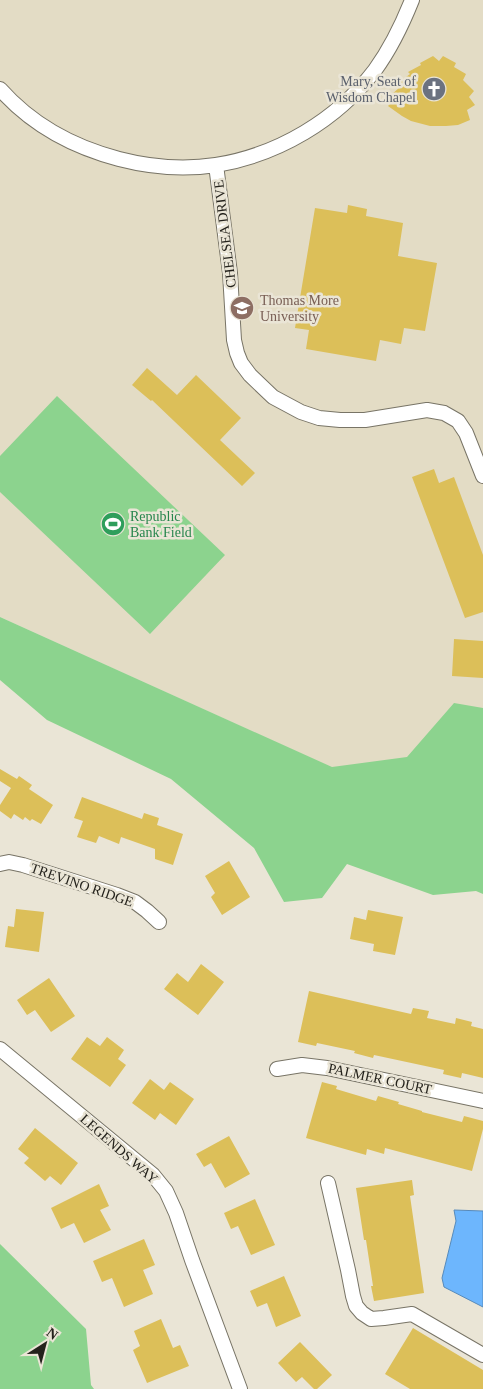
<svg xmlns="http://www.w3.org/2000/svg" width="483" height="1389" viewBox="0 0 483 1389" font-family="'Times New Roman',serif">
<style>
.built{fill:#e3dcc5}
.green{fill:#8cd38e}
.water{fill:#6db6fd;stroke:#578aba}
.building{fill:#dcbf59}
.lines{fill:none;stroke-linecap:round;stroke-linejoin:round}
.minor-casing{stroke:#787466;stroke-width:16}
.minor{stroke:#fff;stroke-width:14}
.labels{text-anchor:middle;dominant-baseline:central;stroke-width:5;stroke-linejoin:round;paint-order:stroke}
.worship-label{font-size:14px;fill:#5b616d;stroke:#eae5d6;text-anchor:end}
.street-label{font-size:14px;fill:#24221c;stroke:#eae5d6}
.education-label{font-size:14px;fill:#785e54;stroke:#eae5d6;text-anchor:start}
.leisure-label{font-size:14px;fill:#27864d;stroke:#eae5d6;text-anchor:start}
</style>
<rect width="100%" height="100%" fill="#eae5d6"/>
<path class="built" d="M 0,0 L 483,0 L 483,836 L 0,617 Z"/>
<path class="green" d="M 57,396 L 225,555 L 150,634 L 0,492 L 0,456 Z
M 0,617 L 332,767 L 407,757 L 454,703 L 483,708 L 483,894 L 476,891 L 433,895 L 347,864 L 322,898 L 284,902 L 254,848 L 171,779 L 47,720 L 0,680 Z
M 0,1244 L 86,1329 L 91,1385 L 94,1389 L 0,1389 Z"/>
<path class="water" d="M 454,1210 L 483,1211 L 483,1307 L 444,1287 L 442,1278 L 456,1221 Z"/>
<path class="building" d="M 433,56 L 439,61 L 443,56 L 456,63 L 454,67 L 466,74 L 463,80 L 474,91 L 469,97 L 475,105 L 467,110 L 470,120 L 458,125 L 446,126 L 430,126 L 411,121 L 402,116 L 388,106 L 396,98 L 392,94 L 399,88 L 397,84 L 410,74 L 408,72 L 421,65 L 420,63 Z
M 348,205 L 367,209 L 366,216 L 403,223 L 398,256 L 437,263 L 425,331 L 404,328 L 401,344 L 380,340 L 376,361 L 306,349 L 309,330 L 295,328 L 315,208 L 347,213 Z
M 147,368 L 177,395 L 196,375 L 241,418 L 220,440 L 255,473 L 242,486 L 152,400 L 151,401 L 132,385 Z
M 434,469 L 439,483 L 454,477 L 483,555 L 483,612 L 465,618 L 412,477 Z
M 454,639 L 483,641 L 483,678 L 452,676 Z
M 0,769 L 17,779 L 19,776 L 32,785 L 29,789 L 53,805 L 41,824 L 32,819 L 30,821 L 25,817 L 23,820 L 14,814 L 11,819 L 0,811 L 0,805 L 11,788 L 0,781 Z
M 82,797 L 142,819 L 144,813 L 159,818 L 157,825 L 183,834 L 173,865 L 155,859 L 155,849 L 121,837 L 119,844 L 99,836 L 96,843 L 77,837 L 83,821 L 74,818 Z
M 229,861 L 250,897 L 222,915 L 211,897 L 215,893 L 205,876 Z
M 16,909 L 44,912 L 39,952 L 5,947 L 8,926 L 14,927 Z
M 368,910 L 403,917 L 395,955 L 373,951 L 374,944 L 350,939 L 354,917 L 366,920 Z
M 201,964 L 224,982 L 198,1015 L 164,989 L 177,973 L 188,982 Z
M 49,978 L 75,1016 L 51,1032 L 35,1010 L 27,1015 L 17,1000 Z
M 309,991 L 411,1014 L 413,1008 L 429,1011 L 427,1018 L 455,1024 L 456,1018 L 472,1022 L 471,1026 L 483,1029 L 483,1078 L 462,1073 L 461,1078 L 443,1074 L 444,1070 L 374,1055 L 373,1058 L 354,1053 L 355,1051 L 317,1043 L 316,1046 L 298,1042 Z
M 87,1037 L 100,1046 L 107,1037 L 124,1050 L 118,1059 L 126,1065 L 110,1087 L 71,1059 Z
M 150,1079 L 164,1090 L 170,1082 L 194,1099 L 176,1125 L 160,1113 L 155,1120 L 132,1103 Z
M 322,1082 L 337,1086 L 336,1089 L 376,1101 L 378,1096 L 399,1102 L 398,1104 L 422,1111 L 422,1112 L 462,1122 L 464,1116 L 483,1121 L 483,1129 L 472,1171 L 385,1148 L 384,1154 L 367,1149 L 366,1155 L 306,1138 Z
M 35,1128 L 78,1163 L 61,1185 L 50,1176 L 45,1181 L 24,1163 L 29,1158 L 18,1149 Z
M 229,1136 L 250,1174 L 225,1188 L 211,1163 L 204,1167 L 196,1154 Z
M 412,1180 L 414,1195 L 410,1196 L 424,1293 L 374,1301 L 371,1286 L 373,1286 L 366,1240 L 364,1240 L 356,1188 Z
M 99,1184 L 109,1206 L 100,1210 L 111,1230 L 84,1243 L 74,1223 L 61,1229 L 51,1208 Z
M 255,1199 L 275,1245 L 251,1255 L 238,1226 L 231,1229 L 224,1213 Z
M 144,1239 L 155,1265 L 143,1270 L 153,1294 L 124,1307 L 112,1278 L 102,1282 L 93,1261 Z
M 284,1276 L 301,1316 L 276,1327 L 267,1303 L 257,1307 L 250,1291 Z
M 161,1319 L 173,1348 L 180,1345 L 189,1366 L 147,1383 L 133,1350 L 140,1346 L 134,1331 Z
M 413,1328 L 483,1370 L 483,1389 L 410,1389 L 385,1374 Z
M 300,1342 L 332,1375 L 317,1389 L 314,1389 L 302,1377 L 296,1382 L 278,1363 Z"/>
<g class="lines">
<g class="minor-casing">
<path id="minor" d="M 0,89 C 31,124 73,147 119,159 C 150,167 184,170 216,165 C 278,155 337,120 375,70 C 391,48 402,25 412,0
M 216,165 L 230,273 L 234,340 L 237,353 L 241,363 L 250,375 L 273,397 L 301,412 L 319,418 L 340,420 L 365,420 L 427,410 L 444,413 L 458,421 L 466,433 L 483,476
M 0,864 L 9,862 L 23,865 L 117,895 L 135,902 L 147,911 L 159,922
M 0,1049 L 153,1175 L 166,1191 L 176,1213 L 192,1260 L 240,1389
M 277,1069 L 302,1065 L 327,1068 L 483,1101
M 328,1183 L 348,1270 L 353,1296 L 356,1306 L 362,1313 L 371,1319 L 384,1318 L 412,1314 L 483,1355"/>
</g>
<use href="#minor" class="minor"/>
</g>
<defs>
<g id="church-disc" transform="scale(1.25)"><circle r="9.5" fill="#6b7280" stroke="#eae5d6"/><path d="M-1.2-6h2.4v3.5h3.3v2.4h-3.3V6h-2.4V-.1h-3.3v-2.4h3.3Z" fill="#fff"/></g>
<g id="university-disc" transform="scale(1.25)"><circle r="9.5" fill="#8d6e63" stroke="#eae5d6"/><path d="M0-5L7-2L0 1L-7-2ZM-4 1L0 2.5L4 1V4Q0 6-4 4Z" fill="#fff"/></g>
<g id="stadium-disc" transform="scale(1.25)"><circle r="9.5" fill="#2e9e5b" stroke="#eae5d6"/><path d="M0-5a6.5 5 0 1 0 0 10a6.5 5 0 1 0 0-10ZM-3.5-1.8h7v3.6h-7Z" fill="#fff"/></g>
</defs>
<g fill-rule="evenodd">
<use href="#church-disc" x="434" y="89"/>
<use href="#university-disc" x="242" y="308"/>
<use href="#stadium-disc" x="113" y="524"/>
</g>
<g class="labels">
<g class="worship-label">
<text x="416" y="81">Mary, Seat of<tspan x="416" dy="16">Wisdom Chapel</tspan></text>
</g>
<g class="street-label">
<text transform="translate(225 234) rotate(-97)">CHELSEA DRIVE</text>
<text transform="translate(82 885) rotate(19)">TREVINO RIDGE</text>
<text transform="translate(380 1079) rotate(12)">PALMER COURT</text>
<text transform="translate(119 1149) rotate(41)">LEGENDS WAY</text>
</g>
<g class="education-label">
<text x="260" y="300">Thomas More<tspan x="260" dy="16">University</tspan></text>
</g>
<g class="leisure-label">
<text x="130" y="516">Republic<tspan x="130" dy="16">Bank Field</tspan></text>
</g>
</g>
<g transform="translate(45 1344) rotate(36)" stroke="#eae5d6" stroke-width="4" paint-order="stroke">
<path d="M0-4L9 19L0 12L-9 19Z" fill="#24221c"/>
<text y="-8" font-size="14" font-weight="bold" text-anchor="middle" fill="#24221c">N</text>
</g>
</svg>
